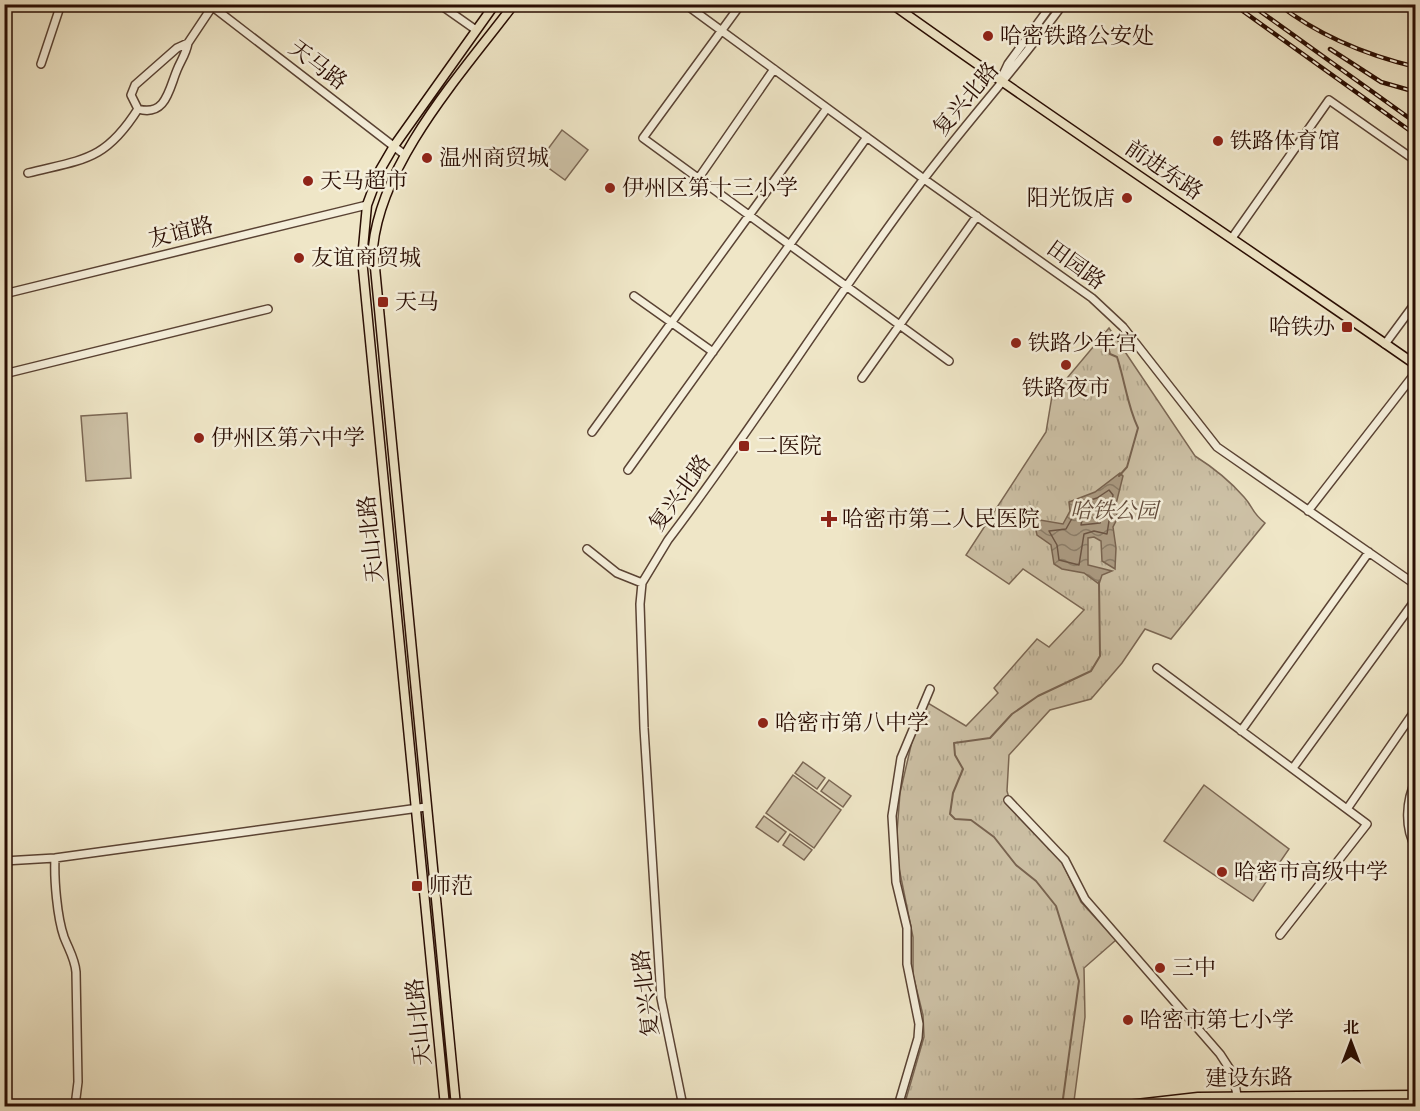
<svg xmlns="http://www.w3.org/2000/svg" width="1420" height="1111" viewBox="0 0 1420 1111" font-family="'IM FELL French Canon','Noto Serif SC',serif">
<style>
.park{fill:url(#park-tufts);stroke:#7b6754;stroke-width:1.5}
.pitch{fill:#cdc1a6;stroke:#7b6754;stroke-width:1.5}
.water{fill:url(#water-waves);stroke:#786350;stroke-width:1.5}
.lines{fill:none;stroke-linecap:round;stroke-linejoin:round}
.shore{stroke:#6a5444;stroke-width:1.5}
.stream{stroke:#786350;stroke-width:2}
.minor-casing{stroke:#5a4334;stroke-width:10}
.major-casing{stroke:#290d03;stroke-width:11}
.minor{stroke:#f5efdb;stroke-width:7}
.major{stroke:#efe6c7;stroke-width:8}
.rail-casing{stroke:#290d03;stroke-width:4.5}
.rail{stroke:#f5efdb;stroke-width:2;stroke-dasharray:7;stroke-linecap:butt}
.poi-dot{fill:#8f2418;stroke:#f5efdb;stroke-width:2}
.labels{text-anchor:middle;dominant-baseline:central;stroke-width:5;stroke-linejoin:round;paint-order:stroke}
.poi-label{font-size:22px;fill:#290d03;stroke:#f5efdb;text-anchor:start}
.street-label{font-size:22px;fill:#290d03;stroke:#f5efdb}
.park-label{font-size:22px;font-style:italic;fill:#624c3c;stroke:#f5efdb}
</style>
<defs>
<pattern id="park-tufts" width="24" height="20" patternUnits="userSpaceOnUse" patternTransform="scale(1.5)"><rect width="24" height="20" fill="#cdc1a6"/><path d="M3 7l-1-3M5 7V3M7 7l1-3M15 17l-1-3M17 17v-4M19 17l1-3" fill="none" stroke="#b0a58d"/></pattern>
<pattern id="water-waves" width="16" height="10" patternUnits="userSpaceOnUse" patternTransform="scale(1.5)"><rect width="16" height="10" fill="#ac9c84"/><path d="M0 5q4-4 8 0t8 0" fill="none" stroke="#8c7e6a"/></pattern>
</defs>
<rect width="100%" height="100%" fill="#efe6c7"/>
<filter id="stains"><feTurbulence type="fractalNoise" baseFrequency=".00333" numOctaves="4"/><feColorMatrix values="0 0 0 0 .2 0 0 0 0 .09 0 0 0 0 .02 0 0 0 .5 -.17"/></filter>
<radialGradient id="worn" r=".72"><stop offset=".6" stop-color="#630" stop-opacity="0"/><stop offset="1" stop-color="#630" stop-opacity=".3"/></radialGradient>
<path class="park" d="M 1109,328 L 1195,456 C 1214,468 1230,481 1244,497 C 1254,508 1251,512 1265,523 L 1171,639 L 1145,629 L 1122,663 L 1091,699 L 1050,710 L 1009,755 L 1007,791 L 1012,809 L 1062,862 L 1081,902 L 1116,940 L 1084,968 L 1085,1017 L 1074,1101 L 1026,1106 L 904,1106 L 924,1037 L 923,1015 L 913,975 L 913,937 L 897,858 L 897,832 L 900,793 L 913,737 L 928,703 L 966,726 L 998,693 L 994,688 L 1037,639 L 1049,647 L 1084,610 L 1023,569 L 1009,584 L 966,555 L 1046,432 L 1052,396 Z"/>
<path class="pitch" d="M 562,130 L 588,150 L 565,180 L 539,161 Z
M 127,413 L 131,478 L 86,481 L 81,416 Z
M 803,762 L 825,778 L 817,789 L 795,773 Z
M 793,775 L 841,810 L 814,848 L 766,813 Z
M 829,780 L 851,796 L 843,807 L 821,791 Z
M 1204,785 L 1289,849 L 1253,901 L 1164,841 Z
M 764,816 L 786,832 L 778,842 L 756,827 Z
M 790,834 L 812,850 L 804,860 L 783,845 Z"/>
<path class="water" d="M 1120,473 L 1123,476 L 1116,504 L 1117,519 L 1113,527 L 1116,548 L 1115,569 L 1102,561 L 1101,541 L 1094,537 L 1088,538 L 1088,565 L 1112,571 L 1102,575 L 1099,584 L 1084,573 L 1062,569 L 1054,564 L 1051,545 L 1037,535 L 1035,526 L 1040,520 L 1063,524 L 1070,511 L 1069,502 L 1095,492 Z"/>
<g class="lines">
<path class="shore" d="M 1109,490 L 1113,495 L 1107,534 L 1094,531 L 1084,534 L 1079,565 L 1059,560 L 1057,545 L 1049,531 L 1066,529 L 1075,513 L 1077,504 L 1097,498 Z
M 1099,505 L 1103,508 L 1100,523 L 1081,525 L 1084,510 Z"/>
<path class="stream" d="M 1104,331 L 1110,354 L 1117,357 C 1125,381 1127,405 1138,428 L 1127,467 L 1119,476
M 1062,1106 L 1079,981 L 1056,906 L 1036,881 L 1016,865 L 994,837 L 971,820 L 955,819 L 950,814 L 953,793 L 963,769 L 955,755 L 954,743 L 990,738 L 1012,714 L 1038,696 L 1091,671 L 1100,656 L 1099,582"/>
<g class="minor-casing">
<path id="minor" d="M 209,4 L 405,155
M 439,4 L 476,30
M 685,4 L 924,179 L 1092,298 L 1123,327 L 1217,447 L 1416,585
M 741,4 L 643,138 L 949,361
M 188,43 C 186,54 181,60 177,70 C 169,89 166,117 138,109 L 131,95 L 135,85 L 177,48 L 188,43 L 212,7
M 41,64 L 61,4
M 1001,79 L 1008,64 L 1052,4
M 28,173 C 84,159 105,161 138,109
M 698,179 L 774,69
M 1232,238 L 1329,100 L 1416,161
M 4,294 L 367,205
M 634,296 L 713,352
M 1385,344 L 1416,302
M 4,374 L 268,309
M 862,378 L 977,216
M 592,432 L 827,108
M 628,470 L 867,137
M 1308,511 L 1416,372
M 587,549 L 617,573 L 642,583
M 1157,668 L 1367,824 L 1280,935
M 1241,731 L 1369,552
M 1293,768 L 1416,599
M 1416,780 C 1406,800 1404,828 1416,848
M 1008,800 L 1065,860 L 1085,899 L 1220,1054 L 1233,1074 L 1239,1106
M 1347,809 L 1416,709
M 55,858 C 54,879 57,917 64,937 C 69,950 75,959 76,972 L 78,1082 L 75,1106
M 4,861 L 55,858 L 426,807
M 683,1106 L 661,998 L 644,728 L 640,604 L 642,583 L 668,540 C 754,427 829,306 914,192 C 962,127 1016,69 1063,4
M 898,1106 L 918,1038 L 919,1024 L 907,964 L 907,928 L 896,882 L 892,816 L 901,758 L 930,689"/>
</g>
<g class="major-casing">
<path id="major" d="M 892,4 C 1065,128 1242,244 1416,365
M 445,1106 L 362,259 L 367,205 L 380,170 L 394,146 L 495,4
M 456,1106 L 373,247 C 382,160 462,73 514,4
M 1119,1106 L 1198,1097 L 1416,1095"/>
</g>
<use href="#minor" class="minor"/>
<use href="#major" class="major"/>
<g class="rail-casing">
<path id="rail" d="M 1233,4 L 1416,135
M 1250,4 L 1416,123
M 1278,4 C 1319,36 1366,55 1416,67
M 1330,49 L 1381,82 L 1416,92"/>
</g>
<use href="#rail" class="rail"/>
</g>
<g class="poi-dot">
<circle cx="988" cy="36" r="6"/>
<circle cx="1218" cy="141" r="6"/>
<circle cx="427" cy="158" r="6"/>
<circle cx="308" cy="181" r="6"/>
<circle cx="610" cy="188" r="6"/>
<circle cx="1127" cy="198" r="6"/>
<circle cx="299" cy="258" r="6"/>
<rect x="377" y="296" width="12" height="12" rx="3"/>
<rect x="1341" y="321" width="12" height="12" rx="3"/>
<circle cx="1016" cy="343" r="6"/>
<circle cx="1066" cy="365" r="6"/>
<circle cx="199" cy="438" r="6"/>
<rect x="738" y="440" width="12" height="12" rx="3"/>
<path d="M826 510h6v6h6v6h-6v6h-6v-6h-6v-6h6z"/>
<circle cx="763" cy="723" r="6"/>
<circle cx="1222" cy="872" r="6"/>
<rect x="411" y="880" width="12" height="12" rx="3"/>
<circle cx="1160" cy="968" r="6"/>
<circle cx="1128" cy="1020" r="6"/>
</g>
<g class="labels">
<g class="poi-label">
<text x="1000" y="36">哈密铁路公安处</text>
<text x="1230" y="141">铁路体育馆</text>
<text x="439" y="158">温州商贸城</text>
<text x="320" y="181">天马超市</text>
<text x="622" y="188">伊州区第十三小学</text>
<text x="1115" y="198" text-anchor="end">阳光饭店</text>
<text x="311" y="258">友谊商贸城</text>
<text x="395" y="302">天马</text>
<text x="1335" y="327" text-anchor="end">哈铁办</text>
<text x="1028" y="343">铁路少年宫</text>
<text x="1066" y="388" text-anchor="middle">铁路夜市</text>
<text x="211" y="438">伊州区第六中学</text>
<text x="756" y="446">二医院</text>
<text x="842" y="519">哈密市第二人民医院</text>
<text x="775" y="723">哈密市第八中学</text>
<text x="1234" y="872">哈密市高级中学</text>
<text x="429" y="886">师范</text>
<text x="1172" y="968">三中</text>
<text x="1140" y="1020">哈密市第七小学</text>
</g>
<g class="street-label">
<text transform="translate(318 65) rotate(37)">天马路</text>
<text transform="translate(966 99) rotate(-50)">复兴北路</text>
<text transform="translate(1164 170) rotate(34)">前进东路</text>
<text transform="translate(181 232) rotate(-14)">友谊路</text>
<text transform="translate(1076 265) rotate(36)">田园路</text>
<text transform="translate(680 493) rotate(-54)">复兴北路</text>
<text transform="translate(371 539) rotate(-96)">天山北路</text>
<text transform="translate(646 993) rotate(-97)">复兴北路</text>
<text transform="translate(419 1022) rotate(-96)">天山北路</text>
<text transform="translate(1249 1078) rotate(-1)">建设东路</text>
</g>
<g class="park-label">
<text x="1114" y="511">哈铁公园</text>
</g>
</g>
<rect width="1420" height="1111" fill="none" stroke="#efe6c7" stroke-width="24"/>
<rect x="6" y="6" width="1408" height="1099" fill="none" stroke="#290d03" stroke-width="3"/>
<rect x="12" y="12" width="1396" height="1087" fill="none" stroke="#290d03" stroke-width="1.5"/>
<g transform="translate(1351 1042)" stroke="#f5efdb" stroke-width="4.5" paint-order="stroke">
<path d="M0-4.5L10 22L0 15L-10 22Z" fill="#290d03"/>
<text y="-9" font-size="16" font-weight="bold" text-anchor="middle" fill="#290d03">北</text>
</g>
<rect width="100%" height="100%" filter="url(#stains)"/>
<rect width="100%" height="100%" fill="url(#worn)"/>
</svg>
